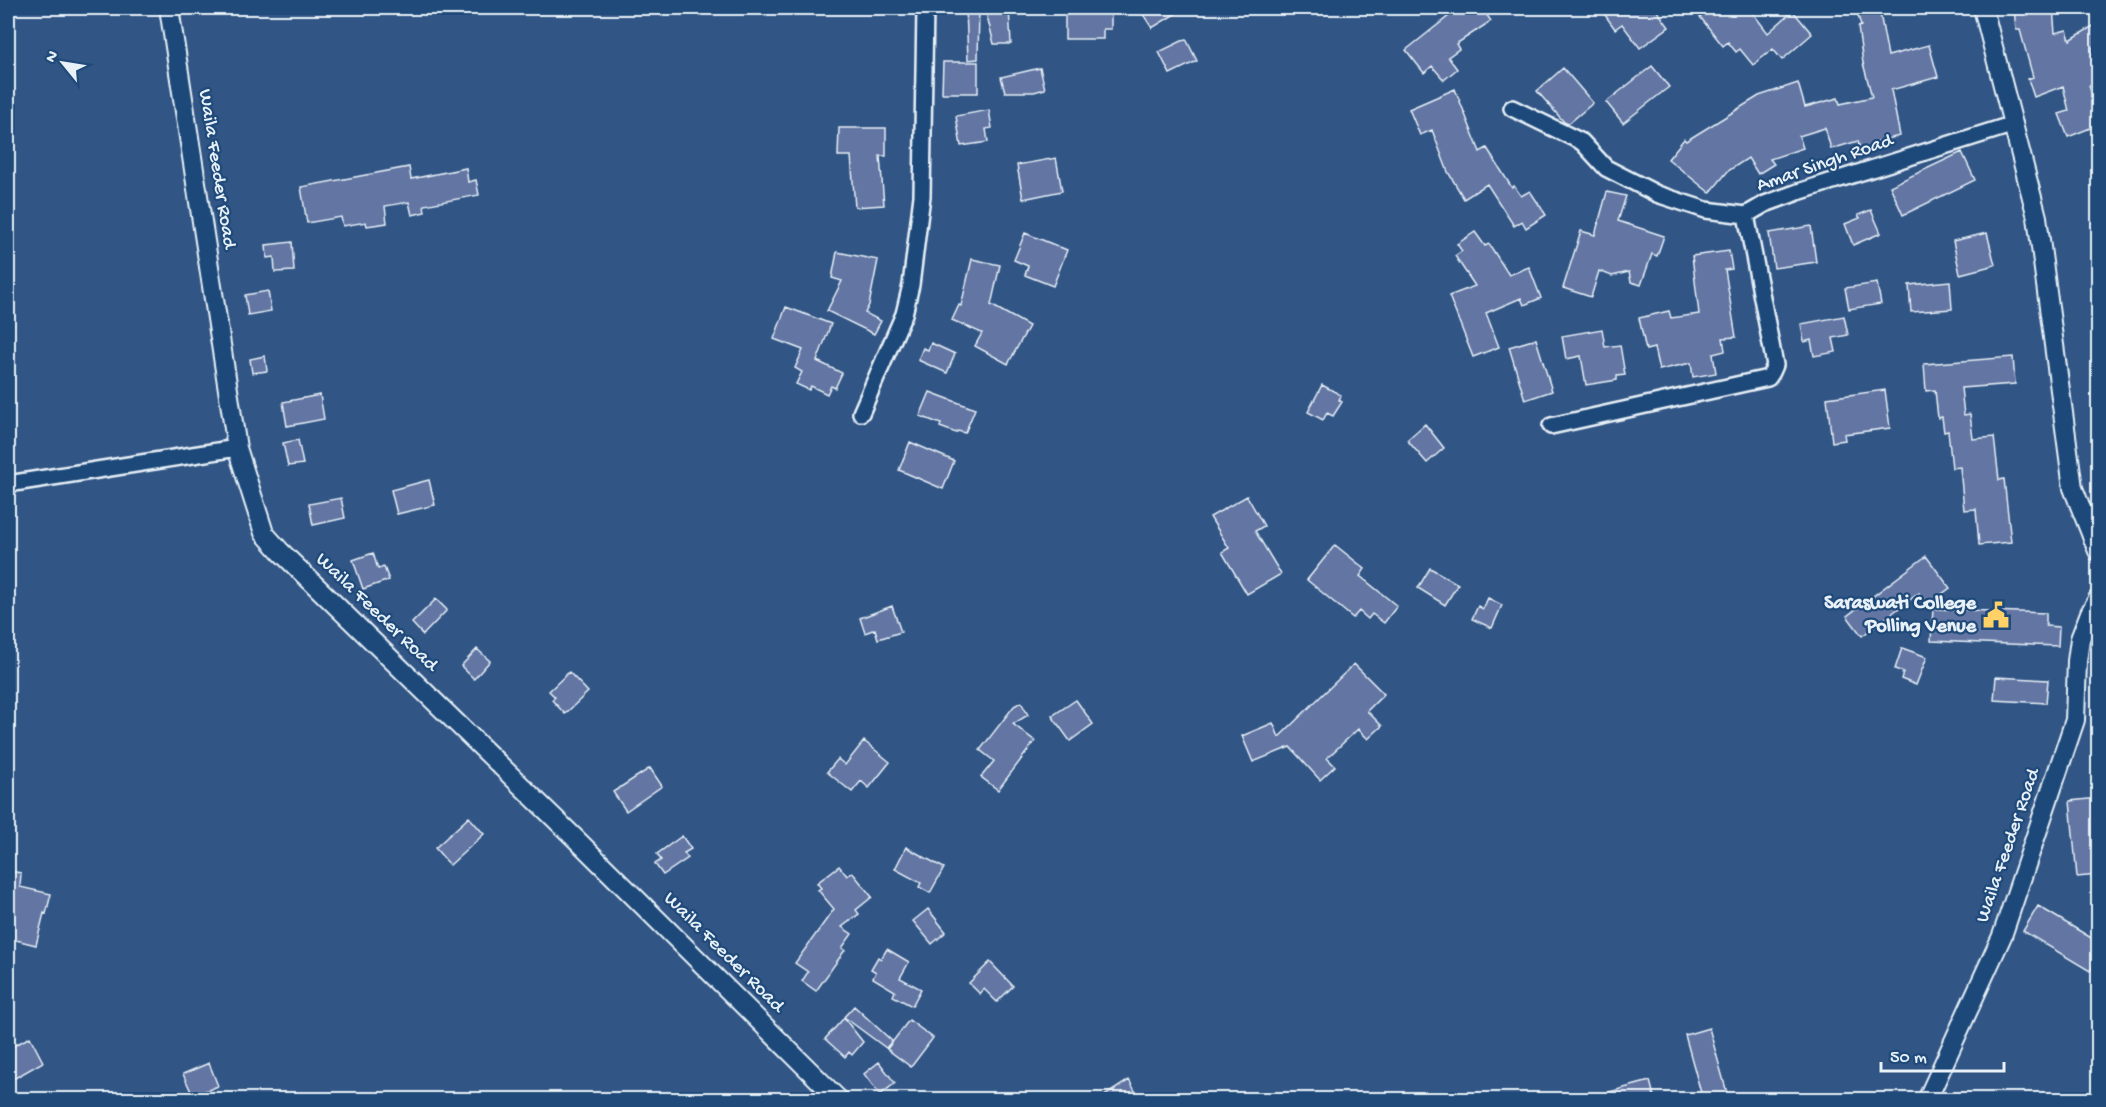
<svg xmlns="http://www.w3.org/2000/svg" width="2106" height="1107" viewBox="0 0 2106 1107" font-family="'Gochi Hand',sans-serif">
<style>
.building{fill:#6274a3;stroke:#e8f1f8;stroke-width:1.5}
.lines{fill:none;stroke-linecap:round;stroke-linejoin:round}
.minor-casing{stroke:#e8f1f8;stroke-width:20}
.tertiary-casing{stroke:#e8f1f8;stroke-width:22}
.minor{stroke:#1f4a7a;stroke-width:15}
.tertiary{stroke:#1f4a7a;stroke-width:18}
.labels{text-anchor:middle;dominant-baseline:central;stroke-width:4.5;stroke-linejoin:round;paint-order:stroke}
.street-label{font-size:20px;fill:#e8f1f8;stroke:#1f4a7a}
.poi-label{font-size:20px;font-weight:bold;fill:#e8f1f8;stroke:#1f4a7a;text-anchor:end}
</style>
<rect width="100%" height="100%" fill="#315585"/>
<filter id="ink" filterUnits="userSpaceOnUse"><feTurbulence type="fractalNoise" baseFrequency=".0167" numOctaves="2"/><feDisplacementMap in="SourceGraphic" scale="12" xChannelSelector="R" yChannelSelector="G"/><feConvolveMatrix kernelMatrix="1 2 1 2 8 2 1 2 1" color-interpolation-filters="sRGB"/></filter>
<g filter="url(#ink)">
<path class="building" d="M 966,8 L 979,8 L 978,59 L 968,60 Z
M 985,8 L 1009,8 L 1011,44 L 994,44 Z
M 1065,8 L 1111,8 L 1111,29 L 1103,29 L 1103,39 L 1065,39 Z
M 1139,8 L 1185,8 L 1152,28 Z
M 1446,8 L 1482,8 L 1491,21 L 1456,44 L 1459,49 L 1448,57 L 1457,69 L 1444,80 L 1432,66 L 1424,73 L 1406,50 L 1450,15 Z
M 1600,8 L 1655,8 L 1669,27 L 1640,48 L 1622,24 L 1615,29 Z
M 1693,8 L 1749,8 L 1768,33 L 1793,11 L 1812,34 L 1782,60 L 1773,49 L 1753,65 L 1740,49 L 1736,52 L 1728,42 L 1723,46 Z
M 1856,8 L 1879,8 L 1888,56 L 1929,45 L 1938,77 L 1891,90 L 1900,136 L 1878,141 L 1879,147 L 1860,151 L 1858,141 L 1831,149 L 1825,128 L 1799,136 L 1803,148 L 1770,159 L 1774,164 L 1758,174 L 1748,158 L 1728,171 L 1710,193 L 1668,159 L 1684,139 L 1686,141 L 1759,96 L 1798,83 L 1805,107 L 1838,98 L 1840,104 L 1872,97 L 1863,63 L 1858,27 L 1861,26 Z
M 2014,8 L 2053,8 L 2055,33 L 2067,30 L 2070,40 L 2098,23 L 2098,44 L 2092,48 L 2098,83 L 2089,86 L 2098,111 L 2098,125 L 2068,137 L 2059,114 L 2069,111 L 2063,86 L 2034,97 L 2028,79 L 2033,77 L 2020,30 L 2016,30 Z
M 1186,39 L 1197,61 L 1170,74 L 1159,52 Z
M 943,62 L 978,62 L 978,93 L 942,93 Z
M 1652,66 L 1669,87 L 1623,123 L 1606,102 Z
M 1040,68 L 1045,89 L 1034,92 L 1005,92 L 1001,77 Z
M 1563,68 L 1593,103 L 1568,124 L 1564,122 L 1537,91 Z
M 1455,89 L 1480,152 L 1487,148 L 1512,188 L 1514,186 L 1521,196 L 1530,191 L 1546,215 L 1526,228 L 1522,221 L 1514,226 L 1487,184 L 1464,199 L 1448,172 L 1432,130 L 1420,135 L 1409,109 Z
M 989,110 L 992,128 L 986,129 L 988,142 L 961,146 L 956,116 Z
M 839,128 L 886,128 L 886,156 L 880,156 L 884,205 L 855,207 L 851,156 L 838,156 Z
M 1962,152 L 1975,180 L 1903,215 L 1890,186 Z
M 1056,158 L 1062,191 L 1023,199 L 1017,165 Z
M 409,167 L 411,179 L 466,168 L 468,182 L 476,180 L 479,195 L 424,205 L 425,212 L 412,215 L 409,202 L 385,206 L 387,223 L 367,226 L 366,222 L 343,226 L 341,217 L 307,223 L 301,187 Z
M 1607,192 L 1626,196 L 1618,221 L 1664,236 L 1657,256 L 1652,254 L 1641,285 L 1631,282 L 1629,272 L 1612,276 L 1599,271 L 1591,297 L 1563,288 L 1581,231 L 1595,235 Z
M 1871,210 L 1881,233 L 1853,245 L 1845,224 L 1860,218 L 1858,215 Z
M 1811,226 L 1816,262 L 1774,268 L 1769,233 Z
M 1475,232 L 1485,246 L 1489,244 L 1509,275 L 1529,267 L 1541,298 L 1524,305 L 1521,298 L 1486,313 L 1499,347 L 1473,357 L 1449,296 L 1475,286 L 1455,256 L 1462,251 L 1457,244 Z
M 1025,233 L 1067,250 L 1053,286 L 1025,275 L 1028,266 L 1014,260 Z
M 1987,233 L 1995,265 L 1960,274 L 1953,241 Z
M 292,242 L 294,271 L 275,272 L 274,257 L 267,258 L 266,245 Z
M 1729,251 L 1732,269 L 1725,270 L 1736,337 L 1723,338 L 1725,351 L 1713,354 L 1716,373 L 1693,377 L 1691,363 L 1659,370 L 1654,348 L 1646,350 L 1639,318 L 1669,311 L 1671,318 L 1699,314 L 1692,256 Z
M 837,252 L 878,260 L 869,305 L 865,313 L 881,321 L 874,334 L 827,311 L 842,281 L 832,278 Z
M 972,259 L 1000,265 L 991,305 L 1029,326 L 1008,364 L 975,346 L 982,333 L 952,320 L 959,305 L 961,306 Z
M 1950,281 L 1952,309 L 1911,312 L 1909,285 Z
M 1877,283 L 1881,304 L 1849,309 L 1845,288 Z
M 268,291 L 271,311 L 248,315 L 245,295 Z
M 786,307 L 831,324 L 817,361 L 842,373 L 835,388 L 831,386 L 827,394 L 811,386 L 809,390 L 796,384 L 802,372 L 795,368 L 803,350 L 774,339 Z
M 1844,316 L 1848,335 L 1833,338 L 1836,352 L 1814,356 L 1811,340 L 1804,342 L 1801,324 Z
M 1602,329 L 1605,347 L 1620,345 L 1625,375 L 1617,376 L 1617,380 L 1586,385 L 1581,356 L 1566,359 L 1562,336 Z
M 1536,339 L 1552,391 L 1525,400 L 1509,347 Z
M 931,343 L 955,354 L 947,373 L 918,360 L 923,348 L 928,350 Z
M 265,356 L 267,371 L 252,373 L 250,359 Z
M 2013,357 L 2015,384 L 1961,388 L 1964,415 L 1970,414 L 1973,439 L 1994,437 L 1999,480 L 2004,479 L 2011,542 L 1979,545 L 1976,509 L 1964,510 L 1960,467 L 1952,468 L 1948,431 L 1944,432 L 1942,417 L 1938,418 L 1935,390 L 1926,391 L 1924,364 Z
M 1322,385 L 1341,395 L 1339,400 L 1342,402 L 1333,416 L 1327,413 L 1323,420 L 1308,412 Z
M 1885,390 L 1890,428 L 1844,434 L 1845,440 L 1832,442 L 1827,398 Z
M 930,392 L 975,409 L 965,433 L 958,431 L 956,433 L 940,427 L 941,424 L 920,416 Z
M 320,395 L 324,419 L 287,426 L 283,402 Z
M 1425,424 L 1444,448 L 1427,463 L 1407,440 Z
M 298,440 L 303,464 L 288,466 L 283,443 Z
M 910,442 L 954,461 L 943,489 L 899,470 Z
M 429,480 L 435,505 L 397,514 L 391,490 Z
M 1247,496 L 1264,526 L 1255,531 L 1281,574 L 1247,594 L 1222,552 L 1229,548 L 1210,517 Z
M 341,498 L 345,518 L 313,525 L 309,504 Z
M 1335,545 L 1365,569 L 1360,576 L 1397,606 L 1384,623 L 1372,614 L 1368,619 L 1359,611 L 1353,618 L 1307,580 Z
M 373,553 L 378,569 L 384,567 L 389,580 L 363,589 L 353,560 Z
M 1926,556 L 1950,588 L 1927,605 L 1919,593 L 1862,636 L 1847,616 Z
M 1430,568 L 1458,584 L 1445,605 L 1418,588 Z
M 1488,598 L 1502,605 L 1492,628 L 1472,619 L 1478,606 L 1483,609 Z
M 436,599 L 447,610 L 423,635 L 412,623 Z
M 892,606 L 901,632 L 878,639 L 875,629 L 865,633 L 860,618 Z
M 1933,609 L 2046,613 L 2046,626 L 2059,627 L 2058,646 L 1931,641 Z
M 1902,648 L 1927,657 L 1916,685 L 1901,679 L 1903,672 L 1895,669 Z
M 477,649 L 490,661 L 474,679 L 461,666 Z
M 1354,664 L 1384,694 L 1367,711 L 1382,726 L 1368,739 L 1358,729 L 1327,758 L 1335,766 L 1320,780 L 1290,747 L 1253,762 L 1242,736 L 1273,723 L 1279,737 Z
M 569,672 L 588,692 L 565,714 L 552,700 L 555,697 L 549,691 Z
M 1996,677 L 2048,680 L 2046,703 L 1994,700 Z
M 1076,700 L 1093,724 L 1070,741 L 1052,716 Z
M 1021,702 L 1028,715 L 1013,724 L 1035,741 L 998,790 L 981,777 L 994,761 L 980,750 L 1014,706 Z
M 864,741 L 890,762 L 869,788 L 861,781 L 852,792 L 827,772 L 838,759 L 845,765 Z
M 650,768 L 662,786 L 626,811 L 613,792 Z
M 2098,798 L 2098,875 L 2077,877 L 2070,801 Z
M 469,817 L 484,834 L 450,865 L 435,848 Z
M 682,836 L 691,849 L 684,853 L 688,858 L 663,875 L 655,864 L 661,860 L 657,854 Z
M 906,847 L 944,868 L 930,893 L 919,887 L 921,883 L 895,869 Z
M 839,866 L 847,876 L 852,872 L 872,897 L 856,910 L 859,914 L 842,927 L 852,934 L 842,948 L 845,950 L 816,991 L 802,981 L 808,972 L 795,963 L 834,909 L 818,890 L 821,888 L 817,883 Z
M 8,871 L 21,873 L 20,887 L 51,894 L 46,914 L 44,913 L 36,945 L 8,938 Z
M 2038,906 L 2098,942 L 2098,957 L 2090,971 L 2023,931 Z
M 928,909 L 946,932 L 932,944 L 913,921 Z
M 887,949 L 909,962 L 900,978 L 921,989 L 912,1006 L 893,996 L 895,991 L 873,978 L 876,972 L 871,969 L 878,957 L 881,959 Z
M 990,962 L 1013,986 L 997,1002 L 984,989 L 980,994 L 969,983 Z
M 854,1006 L 892,1041 L 886,1048 L 844,1017 Z
M 844,1018 L 863,1042 L 852,1055 L 849,1052 L 845,1057 L 825,1039 Z
M 909,1020 L 933,1038 L 911,1067 L 887,1049 Z
M 1709,1028 L 1729,1100 L 1703,1100 L 1685,1035 Z
M 30,1037 L 43,1062 L 8,1082 L 8,1049 Z
M 879,1062 L 895,1083 L 880,1095 L 864,1074 Z
M 209,1063 L 218,1086 L 193,1096 L 183,1074 Z
M 1129,1080 L 1140,1100 L 1098,1100 Z
M 1650,1081 L 1655,1100 L 1598,1100 L 1598,1095 Z"/>
<g class="lines">
<g class="minor-casing">
<path id="minor" d="M 1512,108 L 1582,142 L 1606,168 L 1657,194 L 1706,210 L 1746,215
M 861,413 L 904,314 L 911,285 L 922,196 L 925,8
M 1551,426 L 1768,378 L 1772,372 L 1775,365 L 1746,215 L 1765,204 L 1798,192 L 2014,124
M 8,484 L 237,448"/>
</g>
<g class="tertiary-casing">
<path id="tertiary" d="M 169,8 L 237,448 L 264,533 L 281,552 L 581,844 L 839,1100
M 1983,8 L 2037,217 L 2073,488 L 2098,551
M 1927,1100 L 2002,936 L 2075,720 L 2077,661 L 2080,639 L 2090,613 L 2098,599"/>
</g>
<use href="#minor" class="minor"/>
<use href="#tertiary" class="tertiary"/>
</g>
</g>
<defs>
<g id="civic-bare" transform="scale(2.07)"><path d="M-.6-6.5H3V-4.5H.6V-3L4-1V1h2V6H-6V1h2V-1L-.6-3ZM-1.2 2.5V6h2.4V2.5Z" fill="#ffd166" stroke="#1f4a7a" stroke-width="2.5" paint-order="stroke"/></g>
</defs>
<g fill-rule="evenodd">
<use href="#civic-bare" x="1996" y="615"/>
</g>
<g class="labels">
<g class="street-label">
<text transform="translate(1825 164) rotate(-19)">Amar Singh Road</text>
<text transform="translate(216 169) rotate(81)">Waila Feeder Road</text>
<text transform="translate(376 613) rotate(44)">Waila Feeder Road</text>
<text transform="translate(2009 846) rotate(-71)">Waila Feeder Road</text>
<text transform="translate(723 953) rotate(45)">Waila Feeder Road</text>
</g>
<g class="poi-label">
<text x="1976" y="604">Saraswati College<tspan x="1976" dy="23">Polling Venue</tspan></text>
</g>
</g>
<rect width="2106" height="1107" fill="none" stroke="#1f4a7a" stroke-width="30"/>
<rect x="15" y="15" width="2076" height="1077" fill="none" stroke="#e8f1f8" stroke-width="2" filter="url(#ink)"/>
<g transform="translate(63 63) rotate(300)" stroke="#1f4a7a" stroke-width="4.5" paint-order="stroke">
<path d="M0-4.5L10 22L0 15L-10 22Z" fill="#e8f1f8"/>
<text y="-9" font-size="16" font-weight="bold" text-anchor="middle" fill="#e8f1f8">N</text>
</g>
<path d="M1881 1062v9h123v-9" fill="none" stroke="#e8f1f8" stroke-width="3"/>
<text x="1890" y="1062" font-size="18" fill="#e8f1f8" stroke="#1f4a7a" stroke-width="4.5" paint-order="stroke">50 m</text>
</svg>
